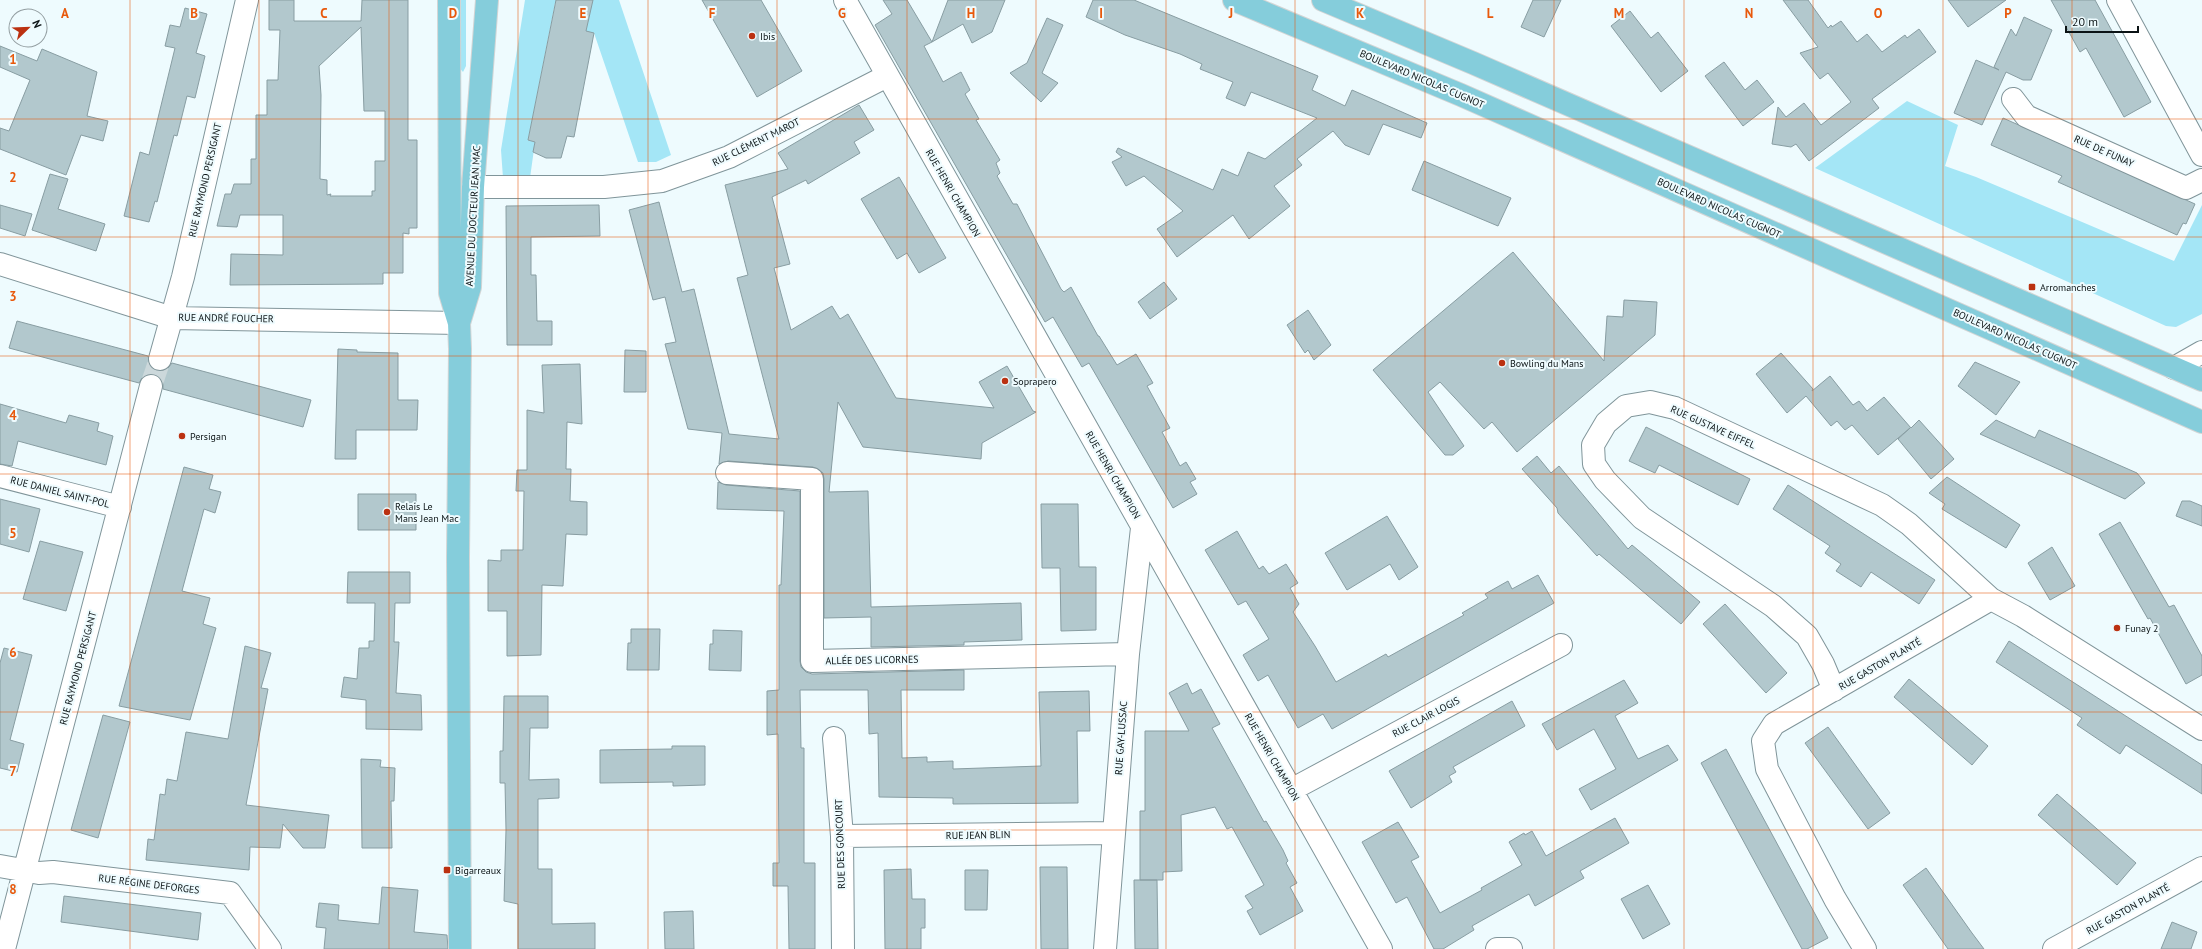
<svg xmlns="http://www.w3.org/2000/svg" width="2202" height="949" viewBox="0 0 2202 949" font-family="'PT Sans',sans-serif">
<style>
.green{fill:#a4e6f6}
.building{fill:#b2c8cd;stroke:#889da2;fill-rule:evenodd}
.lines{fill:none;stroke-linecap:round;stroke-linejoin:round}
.minor-tunnel{stroke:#ccd8db;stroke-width:22;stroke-dasharray:22 11;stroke-linecap:butt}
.minor-casing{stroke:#80959a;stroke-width:24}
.major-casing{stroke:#d3d5d5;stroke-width:24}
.minor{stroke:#fff;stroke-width:22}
.major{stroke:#85cddb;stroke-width:22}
.grid{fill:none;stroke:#e8590c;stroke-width:1;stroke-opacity:0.55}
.poi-dot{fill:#bb3111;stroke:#eefbfe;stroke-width:1.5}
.labels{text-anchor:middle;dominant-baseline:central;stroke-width:4;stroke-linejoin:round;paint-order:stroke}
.poi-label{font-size:10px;fill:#0b1315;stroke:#eefbfe;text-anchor:start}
.street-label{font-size:10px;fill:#0b1315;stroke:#eefbfe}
.grid-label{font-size:13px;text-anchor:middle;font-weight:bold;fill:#e8590c;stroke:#eefbfe;stroke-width:4;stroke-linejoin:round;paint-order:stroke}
</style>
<rect width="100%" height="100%" fill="#eefbfe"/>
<path class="green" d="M 458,0 L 466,0 L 466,66 L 463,72 L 458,66 Z
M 525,0 L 559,0 L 555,3 L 528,140 L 535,142 L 530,178 L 503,178 L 501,150 Z
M 593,0 L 619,0 L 671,155 L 656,162 L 638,162 L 594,33 L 583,31 Z
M 1907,101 L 1958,125 L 1945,166 L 1976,177 L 2174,261 L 2202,205 L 2202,314 L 2176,327 L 2166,326 L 1815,168 Z"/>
<path class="building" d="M 269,0 L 294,0 L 294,21 L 361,21 L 362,0 L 408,0 L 408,140 L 417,140 L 417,228 L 409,228 L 409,234 L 403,233 L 403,273 L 383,273 L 383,284 L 230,285 L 231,254 L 283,255 L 283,215 L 240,215 L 237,227 L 217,226 L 225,194 L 231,194 L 234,184 L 251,184 L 251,159 L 256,159 L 256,115 L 267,115 L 267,80 L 278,80 L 280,30 L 269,30 ZM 361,27 L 364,111 L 385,111 L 385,161 L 375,161 L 375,191 L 372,191 L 372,196 L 330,196 L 331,194 L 327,195 L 327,180 L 320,179 L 321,95 L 319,66 Z
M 556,0 L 593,0 L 586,31 L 594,33 L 574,137 L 567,136 L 561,158 L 546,158 L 533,152 L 535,142 L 528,140 Z
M 702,0 L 761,0 L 802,71 L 757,97 Z
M 883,0 L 907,0 L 932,42 L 924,46 L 943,82 L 961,72 L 970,90 L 965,94 L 979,119 L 976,120 L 1000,160 L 996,163 L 1000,173 L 997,176 L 1013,204 L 1017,204 L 1061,289 L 1064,292 L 1071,287 L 1098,336 L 1099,336 L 1117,365 L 1136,354 L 1153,383 L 1147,386 L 1170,428 L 1162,432 L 1180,466 L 1186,462 L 1196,479 L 1190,482 L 1197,494 L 1173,508 L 1089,363 L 1082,367 L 1053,317 L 1045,322 L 875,25 L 892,14 Z
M 948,0 L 1005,0 L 992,32 L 972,43 L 963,24 L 932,42 Z
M 1093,0 L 1134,0 L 1318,76 L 1312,90 L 1345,106 L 1352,90 L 1427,123 L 1421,138 L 1383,124 L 1369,155 L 1345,145 L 1333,131 L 1297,159 L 1302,165 L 1274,186 L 1290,206 L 1249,239 L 1233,215 L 1177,257 L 1157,229 L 1183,211 L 1144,176 L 1126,186 L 1112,162 L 1122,157 L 1116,152 L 1118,148 L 1213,190 L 1222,169 L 1238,176 L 1248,152 L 1265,159 L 1317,118 L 1251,92 L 1245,106 L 1226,98 L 1233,82 L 1200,69 L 1202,64 L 1180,54 L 1125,35 L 1086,17 Z
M 1533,0 L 1561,0 L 1544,37 L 1521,27 Z
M 1783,0 L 1808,0 L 1828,28 L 1831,25 L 1832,27 L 1841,21 L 1857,42 L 1867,34 L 1882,52 L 1905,35 L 1907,38 L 1919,29 L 1936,52 L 1872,99 L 1879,108 L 1809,161 L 1796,144 L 1791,147 L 1772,144 L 1778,107 L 1786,117 L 1804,103 L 1821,125 L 1851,102 L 1828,73 L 1820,79 L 1800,53 L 1818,47 Z
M 1948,0 L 2006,0 L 1968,27 Z
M 2051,0 L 2095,0 L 2151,102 L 2124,117 L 2086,48 L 2080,52 Z
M 185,8 L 207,14 L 196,53 L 205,56 L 195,98 L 187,96 L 177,136 L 174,135 L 157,202 L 155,201 L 149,222 L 124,216 L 140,152 L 149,155 L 175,48 L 165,46 L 170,25 L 180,27 Z
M 1630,11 L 1651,38 L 1658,32 L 1688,71 L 1661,92 L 1611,26 Z
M 2024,17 L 2052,30 L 2031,80 L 2023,80 L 2006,72 L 1982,125 L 1954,113 L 1976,60 L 1999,70 L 1994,67 L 2011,29 L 2016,36 Z
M 1047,18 L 1063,25 L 1042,73 L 1058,83 L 1041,102 L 1010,73 L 1027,63 Z
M 0,46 L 37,61 L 42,49 L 97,72 L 87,116 L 108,121 L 103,141 L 81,135 L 66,175 L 0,149 L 0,128 L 9,131 L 30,80 L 0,67 Z
M 1724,62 L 1745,90 L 1757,80 L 1774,102 L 1743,126 L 1705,76 Z
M 859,105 L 874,130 L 854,142 L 860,153 L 808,184 L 806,180 L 772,197 L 790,264 L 774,268 L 791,330 L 832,306 L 840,319 L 848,314 L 896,398 L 994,408 L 979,382 L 1007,366 L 1033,411 L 1036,412 L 982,443 L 981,459 L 863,447 L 838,402 L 829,492 L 868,491 L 871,607 L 1021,603 L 1022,640 L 964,642 L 964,645 L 871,647 L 871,617 L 824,618 L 824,479 L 823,473 L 813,467 L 728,461 L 719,464 L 722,433 L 688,429 L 665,344 L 676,342 L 665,297 L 653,300 L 629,210 L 659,202 L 682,292 L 694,289 L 729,434 L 779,439 L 737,278 L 748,275 L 725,185 L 788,169 L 778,153 Z
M 2003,118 L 2195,204 L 2186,224 L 2183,223 L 2177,235 L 2058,182 L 2062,176 L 1991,145 Z
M 1424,161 L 1511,198 L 1498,226 L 1412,190 Z
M 50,174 L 68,179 L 58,209 L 105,224 L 96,251 L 32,230 Z
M 899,177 L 946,258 L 919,273 L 907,253 L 897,259 L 861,199 Z
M 0,205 L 32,214 L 25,236 L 0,228 Z
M 599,205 L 600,236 L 531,237 L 531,275 L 536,275 L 537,321 L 552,321 L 552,345 L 507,345 L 506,206 Z
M 1513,252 L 1604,361 L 1607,316 L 1623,317 L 1624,300 L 1657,302 L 1655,335 L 1517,452 L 1492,422 L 1484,429 L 1440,382 L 1428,392 L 1464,446 L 1453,455 L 1445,455 L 1373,370 Z
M 1164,282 L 1177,299 L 1150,319 L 1138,302 Z
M 1308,310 L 1331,345 L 1314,360 L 1308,350 L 1305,353 L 1287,325 Z
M 17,321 L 148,356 L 151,367 L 157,371 L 168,368 L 172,363 L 311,400 L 303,427 L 163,389 L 163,382 L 155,374 L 147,374 L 142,378 L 139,383 L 9,348 Z
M 338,349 L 357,350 L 357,352 L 398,353 L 398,400 L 418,400 L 417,430 L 356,430 L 356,459 L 335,459 Z
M 625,350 L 646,351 L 646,392 L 624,392 Z
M 1781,353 L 1813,389 L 1812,391 L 1830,376 L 1853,405 L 1859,401 L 1867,411 L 1884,397 L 1911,428 L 1919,420 L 1954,459 L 1931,479 L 1898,439 L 1910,428 L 1878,455 L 1852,425 L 1845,430 L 1837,421 L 1831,426 L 1806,396 L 1787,413 L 1756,374 Z
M 1975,362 L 2020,382 L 1996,415 L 1958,386 Z
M 580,364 L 582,424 L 567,422 L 566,469 L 571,469 L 570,501 L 587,502 L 587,535 L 566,534 L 563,586 L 542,585 L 541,655 L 507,656 L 507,611 L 488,611 L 488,560 L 501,561 L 501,550 L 523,550 L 524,491 L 516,491 L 517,470 L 527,470 L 527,410 L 544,413 L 542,365 Z
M 0,404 L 66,423 L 69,415 L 99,423 L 97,431 L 113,436 L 106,465 L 18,441 L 12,466 L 0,464 Z
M 1996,420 L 2035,438 L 2039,430 L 2137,473 L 2145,483 L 2125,499 L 1980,434 Z
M 1646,427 L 1750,479 L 1738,505 L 1659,465 L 1655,473 L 1629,461 Z
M 1537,456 L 1551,473 L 1559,466 L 1628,549 L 1632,545 L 1700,602 L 1681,624 L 1599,554 L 1597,556 L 1558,513 L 1557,508 L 1522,469 Z
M 184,467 L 213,475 L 209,489 L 221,492 L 215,513 L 204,509 L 182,591 L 210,598 L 203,624 L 216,628 L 190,720 L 119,706 Z
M 1947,477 L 2020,525 L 2006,548 L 1942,509 L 1945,504 L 1929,493 Z
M 718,482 L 726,485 L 800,491 L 800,661 L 801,667 L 806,672 L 812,674 L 964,670 L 964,690 L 901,690 L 902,758 L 927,757 L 927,762 L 953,761 L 953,769 L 1041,766 L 1039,692 L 1089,691 L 1090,731 L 1077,731 L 1078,803 L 953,804 L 953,798 L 879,797 L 878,733 L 869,734 L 868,690 L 800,690 L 801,748 L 804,748 L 804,863 L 815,863 L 815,949 L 789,949 L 788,886 L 773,886 L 773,863 L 779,863 L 778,734 L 767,735 L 767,691 L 779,690 L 779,585 L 781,585 L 784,511 L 717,509 Z
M 1788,485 L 1935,580 L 1919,604 L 1871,572 L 1861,587 L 1836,571 L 1841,564 L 1825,553 L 1830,546 L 1773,509 Z
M 358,494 L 416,494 L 416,530 L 358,530 Z
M 0,499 L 40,509 L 29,552 L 0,544 Z
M 2182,501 L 2190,501 L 2202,506 L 2202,526 L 2176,516 Z
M 1041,504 L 1078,504 L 1079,567 L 1096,567 L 1096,630 L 1061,631 L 1060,568 L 1042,568 Z
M 1387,516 L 1418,567 L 1399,580 L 1390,564 L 1347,590 L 1325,553 Z
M 2120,522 L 2169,607 L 2174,605 L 2202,656 L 2202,675 L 2186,684 L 2150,618 L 2148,619 L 2099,534 Z
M 1237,531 L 1259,569 L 1263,566 L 1269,574 L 1286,564 L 1298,583 L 1290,588 L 1299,604 L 1293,612 L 1315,646 L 1336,682 L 1386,654 L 1388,657 L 1464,615 L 1462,613 L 1488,598 L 1485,594 L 1508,581 L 1512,589 L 1538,575 L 1554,603 L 1332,729 L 1323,714 L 1298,728 L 1268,675 L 1258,681 L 1243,655 L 1269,639 L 1246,601 L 1238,605 L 1205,550 Z
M 40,541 L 83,552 L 66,611 L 23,599 Z
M 2052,547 L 2075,586 L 2050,600 L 2028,563 Z
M 348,572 L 410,572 L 410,603 L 395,603 L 394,642 L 399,642 L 396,693 L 421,695 L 422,730 L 366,729 L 366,700 L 341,697 L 344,677 L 357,679 L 359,648 L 369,648 L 369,641 L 374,641 L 375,603 L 347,603 Z
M 1725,604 L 1787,673 L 1766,693 L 1703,624 Z
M 631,629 L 660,629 L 659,670 L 627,670 L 628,643 L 631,643 Z
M 713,630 L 742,631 L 741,671 L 709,670 L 710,644 L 713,644 Z
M 2009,641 L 2202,765 L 2202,794 L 2126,745 L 2120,754 L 2077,725 L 2082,718 L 1996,662 Z
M 245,646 L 271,653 L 261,688 L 268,689 L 246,805 L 329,815 L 325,848 L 303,848 L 283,824 L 280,848 L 250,847 L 249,870 L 146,860 L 148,839 L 154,840 L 160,794 L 165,795 L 167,779 L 177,781 L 186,732 L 228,739 Z
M 4,648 L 32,655 L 10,740 L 24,744 L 17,772 L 0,768 L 0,663 Z
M 1909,679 L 1988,746 L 1972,765 L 1894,697 Z
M 1624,680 L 1638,703 L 1615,716 L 1638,759 L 1668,745 L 1678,760 L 1591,810 L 1579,789 L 1616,769 L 1594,729 L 1557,750 L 1542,724 Z
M 1187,683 L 1192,694 L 1201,689 L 1220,724 L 1212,728 L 1264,822 L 1266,821 L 1283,850 L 1288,861 L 1286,863 L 1297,883 L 1290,887 L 1303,911 L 1260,935 L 1247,911 L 1253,908 L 1245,896 L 1264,885 L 1232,827 L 1227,829 L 1215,807 L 1181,815 L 1182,871 L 1163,872 L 1163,880 L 1140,880 L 1140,811 L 1145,811 L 1145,731 L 1189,731 L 1169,693 Z
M 504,696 L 548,696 L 548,728 L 530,728 L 529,780 L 559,779 L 559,798 L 538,799 L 538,869 L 552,869 L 552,924 L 595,923 L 595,949 L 518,949 L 518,904 L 504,901 L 506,830 L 505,783 L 500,783 L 500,751 L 503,751 Z
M 1512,701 L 1525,726 L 1453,767 L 1456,772 L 1449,776 L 1452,782 L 1411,808 L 1389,771 Z
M 103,715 L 130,722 L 98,838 L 71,830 Z
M 1828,727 L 1890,813 L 1868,829 L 1805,743 Z
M 672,746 L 705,746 L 705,785 L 673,786 L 673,782 L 600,783 L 600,750 L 672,749 Z
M 1726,749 L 1828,938 L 1807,949 L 1802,949 L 1701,763 Z
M 361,759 L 381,760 L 380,767 L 395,768 L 394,801 L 391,801 L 392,848 L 362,848 Z
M 2057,794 L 2136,863 L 2117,885 L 2038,815 Z
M 1615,818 L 1629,843 L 1580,871 L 1584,878 L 1535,906 L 1529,894 L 1472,926 L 1474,930 L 1443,949 L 1434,949 L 1407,897 L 1396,903 L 1362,842 L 1398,822 L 1419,857 L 1411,861 L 1440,913 L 1482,890 L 1481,888 L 1522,865 L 1509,842 L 1524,833 L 1525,835 L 1532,831 L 1546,856 Z
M 1040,867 L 1067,867 L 1068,949 L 1041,949 Z
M 1926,868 L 1972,933 L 1984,949 L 1948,949 L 1903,885 Z
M 911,869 L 912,899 L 925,899 L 925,928 L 921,928 L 921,949 L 885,949 L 884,870 Z
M 965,870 L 988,870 L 987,910 L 965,910 Z
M 1134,880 L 1157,880 L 1158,949 L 1135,949 Z
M 1648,885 L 1670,924 L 1643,939 L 1621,899 Z
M 382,887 L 418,890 L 414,932 L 447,935 L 448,949 L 324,949 L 326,928 L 316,927 L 319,903 L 339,905 L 338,920 L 379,924 Z
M 64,896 L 201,913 L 198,940 L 61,922 Z
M 693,911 L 694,949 L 665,949 L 664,912 Z
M 2172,922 L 2197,932 L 2191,949 L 2161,949 Z"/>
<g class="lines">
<path class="minor-tunnel" d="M 151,386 L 160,359"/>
<g class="minor-casing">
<path id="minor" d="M 845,0 L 1381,949
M 2118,0 L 2202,155
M 2013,99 L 2026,116 L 2186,188 L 2202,180
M 473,187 L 604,187 L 662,181 L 729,157 L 887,76
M 0,264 L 172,318 L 459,323
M 160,359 L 183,277 L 247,0
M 2174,368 L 2202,352
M 727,473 L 812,479 L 812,661 L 1128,654
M 0,476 L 120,507
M 1834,690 L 1823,664 L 1807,636 L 1773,606 L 1642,518 L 1605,480 L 1594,464 L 1593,445 L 1606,423 L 1626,406 L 1650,402 L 1675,408 L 1882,505 L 1909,524 L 1991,599
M 834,738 L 842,836 L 843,949
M 1291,790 L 1561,645
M 842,836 L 1114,833
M 0,866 L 39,873 L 53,872 L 230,893 L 270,949
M 4,949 L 151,386
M 1105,949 L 1128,654 L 1142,528
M 1497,949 L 1511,949
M 1865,949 L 1835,899 L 1767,769 L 1763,741 L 1774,724 L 1991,599 L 2023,616 L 2202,729
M 2054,949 L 2202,868"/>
</g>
<g class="major-casing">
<path id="major" d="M 449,0 L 450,293 L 459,323 L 460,349 L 458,558 L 460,949
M 1234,0 L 1461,95 L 2202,422
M 1323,0 L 1473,63 L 2202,380
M 459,323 L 470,287 L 473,187 L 487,0"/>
</g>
<use href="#minor" class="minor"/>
<use href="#major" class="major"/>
</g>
<path class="grid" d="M 130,0 L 130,949M 259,0 L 259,949M 389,0 L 389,949M 518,0 L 518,949M 648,0 L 648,949M 777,0 L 777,949M 907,0 L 907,949M 1036,0 L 1036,949M 1166,0 L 1166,949M 1295,0 L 1295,949M 1425,0 L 1425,949M 1554,0 L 1554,949M 1684,0 L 1684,949M 1813,0 L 1813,949M 1943,0 L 1943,949M 2072,0 L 2072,949M 0,119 L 2202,119M 0,237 L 2202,237M 0,356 L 2202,356M 0,474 L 2202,474M 0,593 L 2202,593M 0,712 L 2202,712M 0,830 L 2202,830"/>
<g class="poi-dot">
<circle cx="752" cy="36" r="4"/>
<rect x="2028" y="283" width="8" height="8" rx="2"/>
<circle cx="1502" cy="363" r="4"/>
<circle cx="1005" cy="381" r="4"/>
<circle cx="182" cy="436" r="4"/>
<circle cx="387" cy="512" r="4"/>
<circle cx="2117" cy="628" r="4"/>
<rect x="443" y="866" width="8" height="8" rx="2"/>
</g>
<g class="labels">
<g class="poi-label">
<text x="760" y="36">Ibis</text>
<text x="2040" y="287">Arromanches</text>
<text x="1510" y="363">Bowling du Mans</text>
<text x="1013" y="381">Soprapero</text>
<text x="190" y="436">Persigan</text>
<text x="395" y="506">Relais Le<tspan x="395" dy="12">Mans Jean Mac</tspan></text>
<text x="2125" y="628">Funay 2</text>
<text x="455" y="870">Bigarreaux</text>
</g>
<g class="street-label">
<text transform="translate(1422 79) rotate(23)">BOULEVARD NICOLAS CUGNOT</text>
<text transform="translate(756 142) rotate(-26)">RUE CLÉMENT MAROT</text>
<text transform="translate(2104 151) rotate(24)">RUE DE FUNAY</text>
<text transform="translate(205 180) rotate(-77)">RUE RAYMOND PERSIGANT</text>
<text transform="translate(953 193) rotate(60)">RUE HENRI CHAMPION</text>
<text transform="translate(1719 208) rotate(24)">BOULEVARD NICOLAS CUGNOT</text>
<text transform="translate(473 216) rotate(-87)">AVENUE DU DOCTEUR JEAN MAC</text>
<text transform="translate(226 318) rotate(1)">RUE ANDRÉ FOUCHER</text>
<text transform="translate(2015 339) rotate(24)">BOULEVARD NICOLAS CUGNOT</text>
<text transform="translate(1713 427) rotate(24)">RUE GUSTAVE EIFFEL</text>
<text transform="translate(1113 475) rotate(60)">RUE HENRI CHAMPION</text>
<text transform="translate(60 492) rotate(14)">RUE DANIEL SAINT-POL</text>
<text transform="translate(872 660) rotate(-1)">ALLÉE DES LICORNES</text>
<text transform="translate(1880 664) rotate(-30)">RUE GASTON PLANTÉ</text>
<text transform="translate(78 668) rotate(-75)">RUE RAYMOND PERSIGANT</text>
<text transform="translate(1426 717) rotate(-28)">RUE CLAIR LOGIS</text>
<text transform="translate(1121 738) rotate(-86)">RUE GAY-LUSSAC</text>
<text transform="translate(1272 757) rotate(60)">RUE HENRI CHAMPION</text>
<text transform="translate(978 835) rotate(-1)">RUE JEAN BLIN</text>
<text transform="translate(840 844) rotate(-92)">RUE DES GONCOURT</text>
<text transform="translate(149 884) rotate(7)">RUE RÉGINE DEFORGES</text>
<text transform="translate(2128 909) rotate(-29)">RUE GASTON PLANTÉ</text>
</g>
</g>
<g class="grid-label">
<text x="65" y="18">A</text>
<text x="194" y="18">B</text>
<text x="324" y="18">C</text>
<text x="453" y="18">D</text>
<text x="583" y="18">E</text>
<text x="712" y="18">F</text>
<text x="842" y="18">G</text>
<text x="971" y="18">H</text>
<text x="1101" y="18">I</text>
<text x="1231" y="18">J</text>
<text x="1360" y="18">K</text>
<text x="1490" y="18">L</text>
<text x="1619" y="18">M</text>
<text x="1749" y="18">N</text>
<text x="1878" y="18">O</text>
<text x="2008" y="18">P</text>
<text x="13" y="64">1</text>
<text x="13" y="182">2</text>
<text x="13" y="301">3</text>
<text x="13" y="420">4</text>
<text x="13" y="538">5</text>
<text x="13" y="657">6</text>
<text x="13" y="776">7</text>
<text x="13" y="894">8</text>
</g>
<g transform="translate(28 28) rotate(67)"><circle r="19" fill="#eefbfe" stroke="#939ea1"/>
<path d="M0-3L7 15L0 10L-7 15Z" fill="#bb3111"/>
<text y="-6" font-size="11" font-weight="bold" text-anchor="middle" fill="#0b1315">N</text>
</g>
<path d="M2066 26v6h72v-6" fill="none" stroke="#0b1315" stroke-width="2"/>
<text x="2072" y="26" font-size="12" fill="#0b1315" stroke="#eefbfe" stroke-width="3" paint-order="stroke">20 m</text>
</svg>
